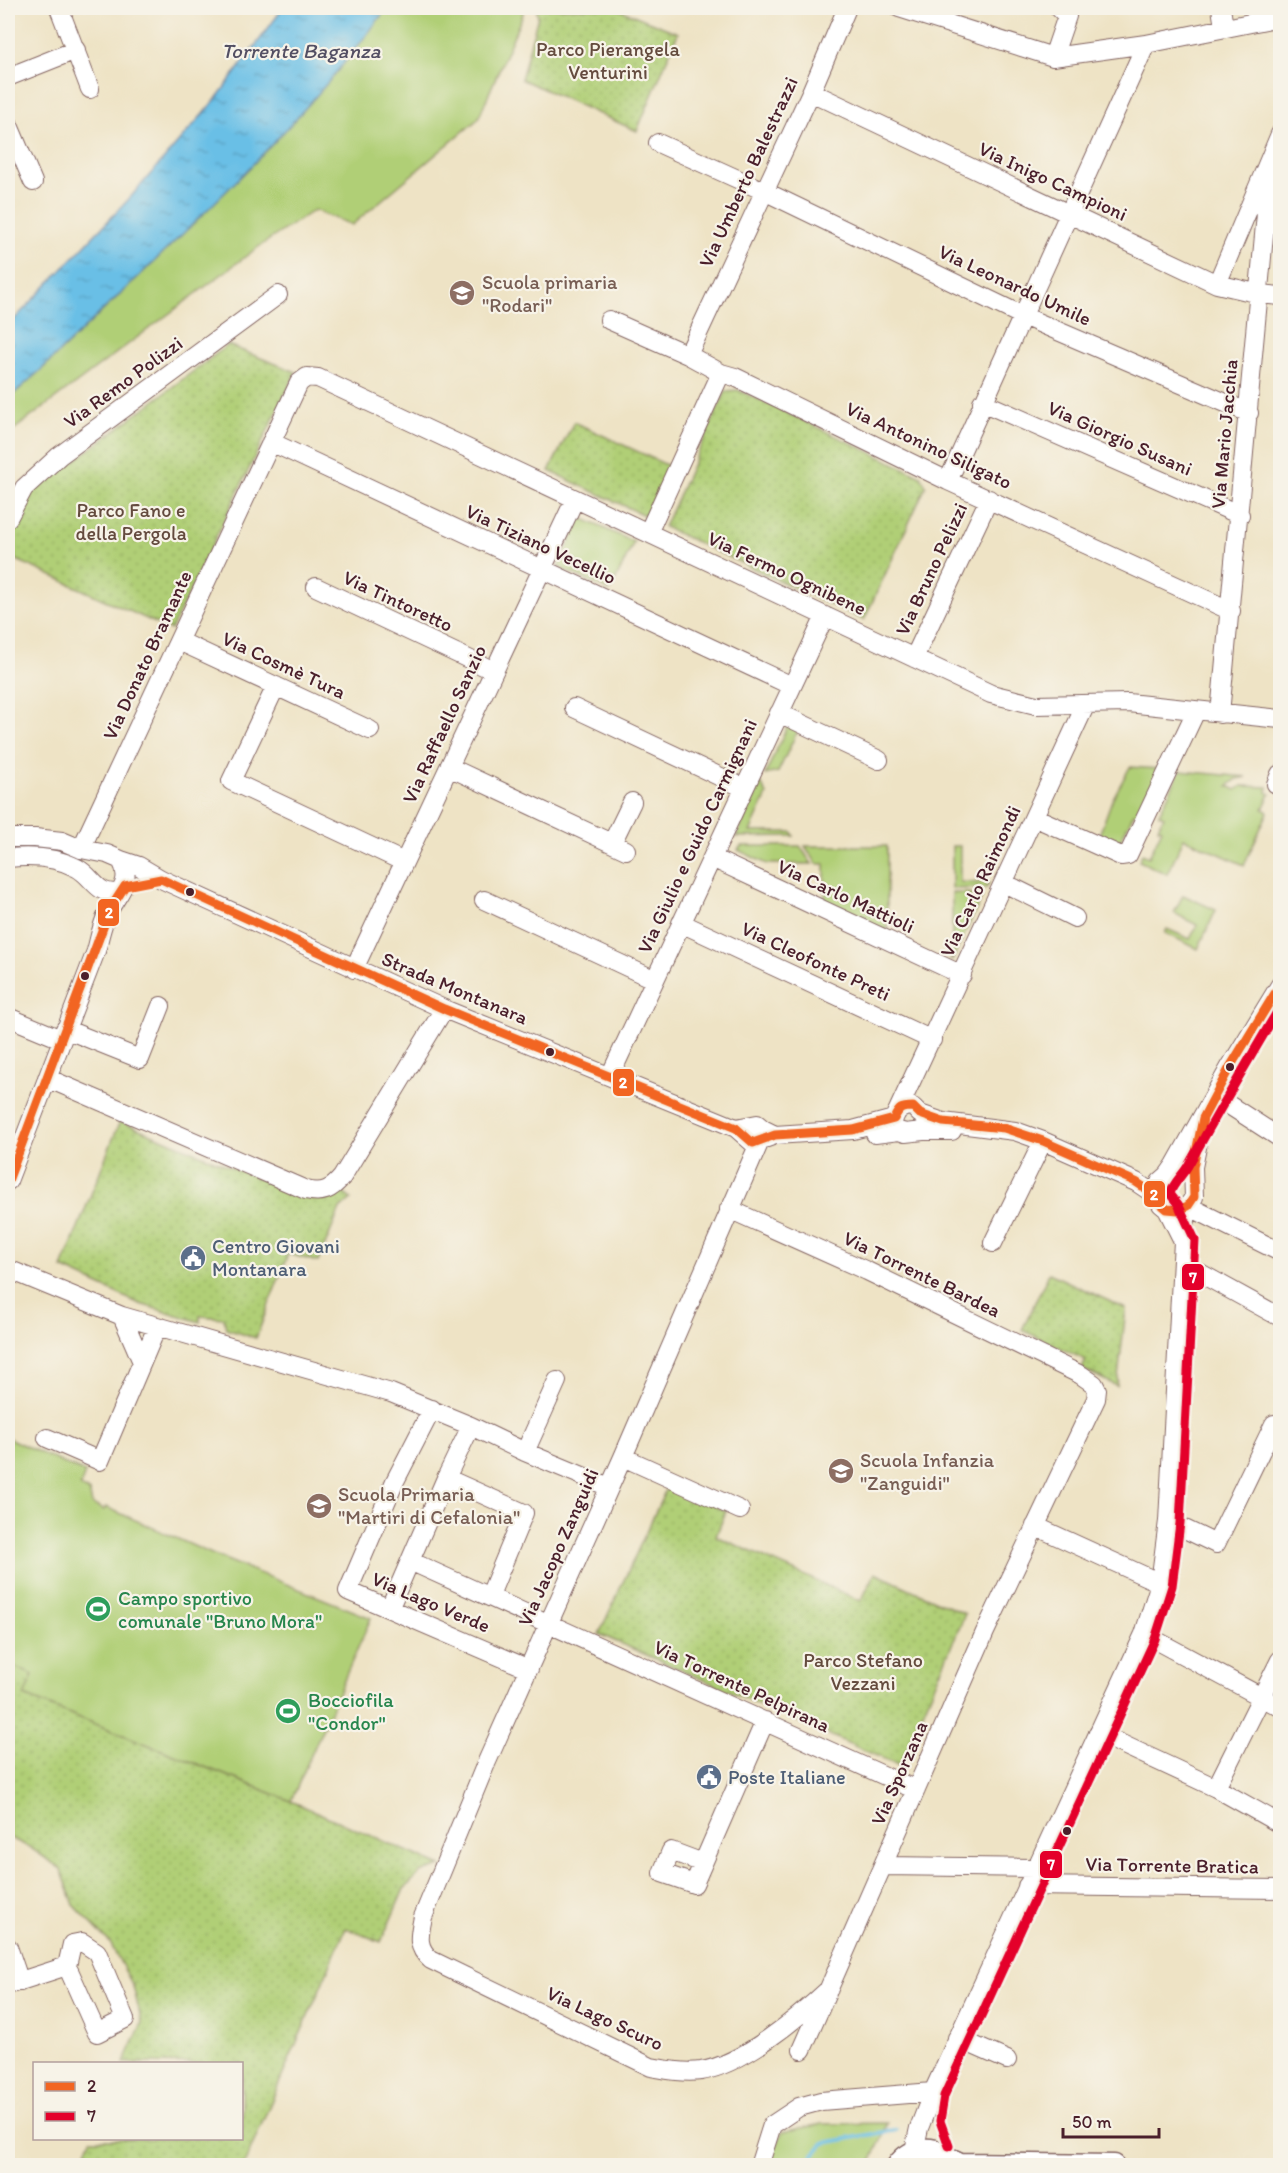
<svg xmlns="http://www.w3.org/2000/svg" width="1288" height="2173" viewBox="0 0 1288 2173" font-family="Itim,sans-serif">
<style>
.green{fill:#b0cf76;stroke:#7d7750;stroke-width:1.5}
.park{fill:url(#park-dots);stroke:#7d7750;stroke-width:1.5}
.water{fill:url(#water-ripples);stroke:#5a6f88;stroke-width:1.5}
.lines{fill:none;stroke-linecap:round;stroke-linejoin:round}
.stream{stroke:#69bfe6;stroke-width:4}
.minor-casing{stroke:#836461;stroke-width:20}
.major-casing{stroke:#836461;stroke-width:25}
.minor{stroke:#fff;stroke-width:18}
.major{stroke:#fff;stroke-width:22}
.bus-1-casing{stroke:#f7f3e8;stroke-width:14}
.bus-2-casing{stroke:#f7f3e8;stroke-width:14}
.bus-1{stroke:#f26522;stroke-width:9}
.bus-2{stroke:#e4002b;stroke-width:9}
.bus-dot{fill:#4a1f2b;stroke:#f7f3e8;stroke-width:2}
.labels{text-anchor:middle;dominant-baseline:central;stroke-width:4.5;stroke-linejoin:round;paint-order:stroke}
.park-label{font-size:20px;fill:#644b3e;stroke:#f7f3e8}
.street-label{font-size:20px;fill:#4a1f2b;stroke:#f7f3e8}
.education-label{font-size:20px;fill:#785e54;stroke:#f7f3e8;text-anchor:start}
.service-label{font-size:20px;fill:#4e5e75;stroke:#f7f3e8;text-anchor:start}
.leisure-label{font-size:20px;fill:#27864d;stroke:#f7f3e8;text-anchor:start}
.water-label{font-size:21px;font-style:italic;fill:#534f63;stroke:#f7f3e8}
.line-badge{stroke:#f7f3e8;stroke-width:2}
.badge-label{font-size:16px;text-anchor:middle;font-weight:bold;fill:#fff}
</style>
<defs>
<pattern id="park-dots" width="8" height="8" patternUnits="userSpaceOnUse" patternTransform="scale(1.5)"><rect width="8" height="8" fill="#b0cf76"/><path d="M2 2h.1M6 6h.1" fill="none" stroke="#99b166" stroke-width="1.8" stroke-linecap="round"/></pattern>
<pattern id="water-ripples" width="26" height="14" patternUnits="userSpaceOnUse" patternTransform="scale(1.5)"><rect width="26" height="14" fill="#69bfe6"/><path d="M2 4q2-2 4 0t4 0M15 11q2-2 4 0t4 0" fill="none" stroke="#589bbb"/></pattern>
</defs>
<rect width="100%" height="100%" fill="#f7f3e8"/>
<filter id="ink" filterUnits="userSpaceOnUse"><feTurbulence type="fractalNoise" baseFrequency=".0167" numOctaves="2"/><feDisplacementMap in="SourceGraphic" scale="12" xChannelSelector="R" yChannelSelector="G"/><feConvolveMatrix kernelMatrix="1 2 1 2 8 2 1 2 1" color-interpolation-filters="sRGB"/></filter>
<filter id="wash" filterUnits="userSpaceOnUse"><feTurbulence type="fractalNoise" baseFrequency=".008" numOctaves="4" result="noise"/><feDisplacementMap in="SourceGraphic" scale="24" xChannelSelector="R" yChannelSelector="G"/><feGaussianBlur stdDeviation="1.35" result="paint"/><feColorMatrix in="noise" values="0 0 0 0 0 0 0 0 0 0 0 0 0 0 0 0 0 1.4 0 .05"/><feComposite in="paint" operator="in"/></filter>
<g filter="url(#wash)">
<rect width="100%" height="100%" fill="#eee3c5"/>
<path class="green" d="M 387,8 L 522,8 L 523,14 L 478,119 L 352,225 L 314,210 L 257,248 L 8,434 L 8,399 L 42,369 C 161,253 288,142 387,8 Z
M 581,518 L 634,542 L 610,591 L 558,567 Z
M 788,725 L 798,730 L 778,772 L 765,775 Z
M 1130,767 L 1160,769 L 1139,815 L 1134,813 L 1121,839 L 1129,843 L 1123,849 L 1098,838 L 1112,800 Z
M 1180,771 L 1247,777 L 1237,779 L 1228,786 L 1236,790 L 1242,786 L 1268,787 L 1267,792 L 1270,794 L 1263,809 L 1268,812 L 1244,865 L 1184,838 L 1167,874 L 1139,861 L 1142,854 L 1149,857 L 1162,829 L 1158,828 L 1164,816 L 1159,814 Z
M 761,783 L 767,795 L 750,832 L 792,832 L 794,836 L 736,837 Z
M 741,846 L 800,846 L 812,864 L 767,864 L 738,850 Z
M 805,846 L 887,846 L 887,931 L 825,902 L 825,864 L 817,864 Z
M 952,846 L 960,846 L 960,882 L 989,883 L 986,888 L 952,889 Z
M 952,893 L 970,893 L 970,895 L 982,897 L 952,961 L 950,960 L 952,959 Z
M 1183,895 L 1216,910 L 1198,949 L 1165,933 L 1167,929 L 1190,939 L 1197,925 L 1174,913 Z
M 8,1438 L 85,1473 L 80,1487 L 89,1491 L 92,1504 L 104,1510 L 106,1507 L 214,1555 L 371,1618 L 291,1801 L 24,1696 L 32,1675 L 8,1664 Z
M 888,2123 L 870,2165 L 834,2162 L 829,2166 L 769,2166 L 782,2132 L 822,2124 Z"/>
<path class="park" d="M 536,8 L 616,8 L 678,33 L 637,131 L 521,79 L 538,16 Z
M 228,345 L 296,372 L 171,630 L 8,556 L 8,535 L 28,496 Z
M 738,390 L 921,476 L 926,486 L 864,620 L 664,527 L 726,391 Z
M 574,422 L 669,466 L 646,516 L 549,471 Z
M 120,1121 L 306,1198 C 319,1201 330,1200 341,1191 L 351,1199 L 340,1209 L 318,1262 L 288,1254 L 256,1338 L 226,1329 L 224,1318 L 200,1316 L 200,1322 L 140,1304 L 62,1268 Z
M 1049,1273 L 1126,1309 L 1117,1386 L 1082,1369 L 1086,1360 L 1022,1330 Z
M 668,1485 L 726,1511 L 716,1536 L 861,1601 L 875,1573 L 965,1614 L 900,1766 L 599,1634 Z
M 8,1664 L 33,1675 L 24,1696 L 291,1801 L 441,1866 L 420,1873 L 404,1889 L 381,1942 L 346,1928 L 244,2165 L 80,2165 L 91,2139 L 242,2138 L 242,2064 L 124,2063 L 142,2023 L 133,1986 L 110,1943 L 74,1905 L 61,1869 L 29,1847 L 8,1837 Z"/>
<path class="water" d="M 283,8 L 387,8 C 289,142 161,253 42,369 L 8,399 L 8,326 L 128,200 L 216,99 Z"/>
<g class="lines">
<path class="stream" d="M 806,2166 L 807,2162 L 824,2143 L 896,2130"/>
</g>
</g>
<g filter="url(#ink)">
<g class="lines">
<g class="minor-casing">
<path id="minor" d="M 59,8 L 90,89
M 899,8 L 1053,57 L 1146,44 L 1280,17
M 1221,8 L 1224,27
M 1053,57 L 1067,16 L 1059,8
M 8,77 L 76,50
M 811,92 L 1217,284 L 1260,294 L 1280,296
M 8,123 L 33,182
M 658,143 L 764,191 L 1023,316 L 1249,413
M 1217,284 L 1280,134
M 609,320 L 688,355 L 721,373 L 735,377 L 948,481 L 1231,611
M 688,355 L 811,92 L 847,8
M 982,402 L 1240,515
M 271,442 L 792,686
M 948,481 L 1146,44
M 8,518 L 24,488 L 59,456 L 278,295
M 648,533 L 721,373
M 316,587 L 494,671
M 179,641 L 370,730
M 914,658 L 989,499
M 276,686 L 231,781 L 404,862
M 574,708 L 744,788
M 779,713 L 879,760
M 1220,714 L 1271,159
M 449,767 L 626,850
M 1276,784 L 1280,774
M 1034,817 L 1121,856 L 1128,855 L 1196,711
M 8,838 L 35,838 L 62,841 L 81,849 L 107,854 L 121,860 C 135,885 113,896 105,919 C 101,929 99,940 96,951 L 8,1181
M 612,843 L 632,802
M 81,849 L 299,383 L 307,377 L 318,378 L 991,694 L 1036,705 L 1128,703 L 1280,719
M 8,858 C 30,856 57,857 77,868 C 94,877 97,897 120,892
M 712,858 L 962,975
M 121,860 L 139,866 L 161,879 L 444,1009 L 736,1128 L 753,1143 L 775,1135 L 853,1130 L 894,1119
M 1004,883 L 1075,918
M 484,900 L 655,980
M 681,923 L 932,1040
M 354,969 L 575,499
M 8,1017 L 61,1039
M 65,1029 L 140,1059 L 161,1006
M 610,1076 L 825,616
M 47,1078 L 306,1190 C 323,1194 331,1190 342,1177 L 444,1009
M 1215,1096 L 1280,1138
M 898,1110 L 1086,704
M 894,1118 L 898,1110 L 907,1106 L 913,1107 L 920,1114 L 943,1122 L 1015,1131 L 1043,1141 L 1136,1182 L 1157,1196
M 736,1128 L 757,1124 L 763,1129 L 775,1135
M 875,1134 L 899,1131 L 905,1133 L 923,1131 L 952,1131
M 760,1141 L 623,1457 L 485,1766 L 423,1917 C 419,1936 416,1947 431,1960 L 651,2067 C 668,2070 684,2073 701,2071 C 742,2065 799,2017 829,1989
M 1188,1206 L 1280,1252
M 729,1209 L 867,1271 L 1081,1375 L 1094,1384 L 1097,1390 L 1096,1399 L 985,1632 L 802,2050
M 1183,1241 L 1167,1209 L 1161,1204 L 1157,1196 L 1160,1182 L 1168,1175 L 1175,1165 L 1230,1067 L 1280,985
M 993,1243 L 1043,1141
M 8,1269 L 122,1316 L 391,1393 L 471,1426 L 525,1452 L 609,1487
M 1182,1271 L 1200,1273 L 1280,1317
M 122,1316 L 142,1362
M 432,1409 L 395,1481 L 348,1591 L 529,1669
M 47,1438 L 100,1461 L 157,1327
M 525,1452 L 557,1381
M 623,1457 L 740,1510
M 446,1478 L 524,1513 L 490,1595
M 1168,1521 L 1216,1544 L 1274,1424
M 1035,1526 L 1160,1583
M 410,1561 L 916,1790
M 390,1607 L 446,1478 L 471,1426
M 1144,1634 L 1280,1707
M 1098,1733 L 1216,1788 L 1280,1824
M 1216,1788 L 1280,1660
M 703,1863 L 671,1851 L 662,1873 L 694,1884 L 765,1721
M 883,1866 L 1035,1868
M 1027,1886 L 1280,1889
M 82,1942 L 97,1952 L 125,2019 L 97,2033 L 67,1966 L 72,1944 Z
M 8,1947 L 20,1982
M 8,1985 L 67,1966
M 957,2038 L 1007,2060
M 914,2151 L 919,2128 L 933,2092 L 1144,1634 L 1160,1583 L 1168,1521 L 1183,1241 L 1188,1206 L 1194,1197 L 1193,1167 L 1203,1118
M 759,2166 L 772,2125 L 799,2107 L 821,2101 L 933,2092"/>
</g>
<g class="major-casing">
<path id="major" d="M 949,2159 L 960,2164 L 1114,2166
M 898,2166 C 911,2146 940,2143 952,2166"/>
</g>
<use href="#minor" class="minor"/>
<use href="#major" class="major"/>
<g class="bus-1-casing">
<path id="bus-1" d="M 8,1181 L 110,909 L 125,886 L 161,879 L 444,1009 L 736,1128 L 753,1143 L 775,1135 L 853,1130 L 894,1119 C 899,1108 901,1107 913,1107 L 920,1114 L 943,1122 L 1004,1128 L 1043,1141 L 1136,1182 L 1157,1196 L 1161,1204 L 1167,1209 L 1178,1210 L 1188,1206 L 1194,1197 L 1193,1167 L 1203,1118 L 1230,1067 L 1280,985"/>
</g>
<g class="bus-2-casing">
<path id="bus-2" d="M 949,2146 L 940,2121 L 944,2096 L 1155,1639 L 1172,1586 L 1180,1523 L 1195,1240 L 1178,1204 L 1170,1194 C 1172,1184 1184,1174 1189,1164 C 1219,1111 1249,1059 1280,1007"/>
</g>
<use href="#bus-1" class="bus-1"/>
<use href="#bus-2" class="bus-2"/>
</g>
</g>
<defs>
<g id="school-disc" transform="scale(1.35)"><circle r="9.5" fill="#8d6e63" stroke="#f7f3e8"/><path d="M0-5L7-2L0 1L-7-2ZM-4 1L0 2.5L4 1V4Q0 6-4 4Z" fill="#fff"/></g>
<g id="civic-disc" transform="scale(1.35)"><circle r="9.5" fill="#5c6f8a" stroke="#f7f3e8"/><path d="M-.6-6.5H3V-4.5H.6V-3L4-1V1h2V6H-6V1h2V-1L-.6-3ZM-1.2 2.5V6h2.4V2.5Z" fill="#fff"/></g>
<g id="stadium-disc" transform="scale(1.35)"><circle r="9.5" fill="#2e9e5b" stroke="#f7f3e8"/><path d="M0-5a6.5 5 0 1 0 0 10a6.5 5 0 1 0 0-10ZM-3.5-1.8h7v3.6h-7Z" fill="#fff"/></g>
</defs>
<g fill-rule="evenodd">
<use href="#school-disc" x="462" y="293"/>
<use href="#civic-disc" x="193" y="1258"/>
<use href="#school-disc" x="841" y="1471"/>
<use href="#school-disc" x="319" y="1506"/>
<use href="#stadium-disc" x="98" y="1609"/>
<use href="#stadium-disc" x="288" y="1711"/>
<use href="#civic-disc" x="709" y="1777"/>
</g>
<g class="bus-dot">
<circle cx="190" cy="892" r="5"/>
<circle cx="85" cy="976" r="5"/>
<circle cx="550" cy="1052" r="5"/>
<circle cx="1230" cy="1067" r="5"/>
<circle cx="1067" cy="1831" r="5"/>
</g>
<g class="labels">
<g class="park-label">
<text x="608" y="49">Parco Pierangela<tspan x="608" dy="23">Venturini</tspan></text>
<text x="131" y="510">Parco Fano e<tspan x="131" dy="23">della Pergola</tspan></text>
<text x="863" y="1660">Parco Stefano<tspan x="863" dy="23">Vezzani</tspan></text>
</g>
<g class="street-label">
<text transform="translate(748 172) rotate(-65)">Via Umberto Balestrazzi</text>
<text transform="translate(1053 181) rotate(25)">Via Inigo Campioni</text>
<text transform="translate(1015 285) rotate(25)">Via Leonardo Umile</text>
<text transform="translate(123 382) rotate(-36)">Via Remo Polizzi</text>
<text transform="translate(1224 434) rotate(-85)">Via Mario Jacchia</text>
<text transform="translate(1120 438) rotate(24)">Via Giorgio Susani</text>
<text transform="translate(929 445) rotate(25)">Via Antonino Siligato</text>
<text transform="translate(541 544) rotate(25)">Via Tiziano Vecellio</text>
<text transform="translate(931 569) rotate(-65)">Via Bruno Pelizzi</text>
<text transform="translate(787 573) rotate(25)">Via Fermo Ognibene</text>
<text transform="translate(398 601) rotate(25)">Via Tintoretto</text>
<text transform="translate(147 655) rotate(-65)">Via Donato Bramante</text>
<text transform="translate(284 665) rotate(25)">Via Cosmè Tura</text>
<text transform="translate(444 724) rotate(-65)">Via Raffaello Sanzio</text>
<text transform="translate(697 836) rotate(-65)">Via Giulio e Guido Carmignani</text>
<text transform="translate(980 881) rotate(-65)">Via Carlo Raimondi</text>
<text transform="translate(846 896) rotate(25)">Via Carlo Mattioli</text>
<text transform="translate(816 961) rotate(25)">Via Cleofonte Preti</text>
<text transform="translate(455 988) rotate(23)">Strada Montanara</text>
<text transform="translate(922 1274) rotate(26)">Via Torrente Bardea</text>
<text transform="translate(558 1547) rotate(-66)">Via Jacopo Zanguidi</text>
<text transform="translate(431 1602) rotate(23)">Via Lago Verde</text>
<text transform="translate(742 1686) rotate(25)">Via Torrente Pelpirana</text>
<text transform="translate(899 1773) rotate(-66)">Via Sporzana</text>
<text transform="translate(1172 1865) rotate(1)">Via Torrente Bratica</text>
<text transform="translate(605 2018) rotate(25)">Via Lago Scuro</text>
</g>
<g class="education-label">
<text x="482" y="282">Scuola primaria<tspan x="482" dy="23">"Rodari"</tspan></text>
<text x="860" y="1460">Scuola Infanzia<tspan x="860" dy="23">"Zanguidi"</tspan></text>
<text x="338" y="1494">Scuola Primaria<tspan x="338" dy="23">"Martiri di Cefalonia"</tspan></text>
</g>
<g class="service-label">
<text x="212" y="1246">Centro Giovani<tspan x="212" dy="23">Montanara</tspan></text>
<text x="728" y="1777">Poste Italiane</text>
</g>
<g class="leisure-label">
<text x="118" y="1598">Campo sportivo<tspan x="118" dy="23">comunale "Bruno Mora"</tspan></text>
<text x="308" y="1700">Bocciofila<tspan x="308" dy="23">"Condor"</tspan></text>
</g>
<g class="water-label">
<text x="301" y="50">Torrente Baganza</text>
</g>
</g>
<g class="line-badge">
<rect x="97" y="898" width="23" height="29" rx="6" fill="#f26522"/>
<rect x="612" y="1068" width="23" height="29" rx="6" fill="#f26522"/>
<rect x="1143" y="1180" width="23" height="28" rx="6" fill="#f26522"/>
<rect x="1181" y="1263" width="24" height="28" rx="6" fill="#e4002b"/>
<rect x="1039" y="1850" width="24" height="29" rx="6" fill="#e4002b"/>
</g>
<g class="badge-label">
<text x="109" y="918">2</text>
<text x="623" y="1088">2</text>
<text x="1154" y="1200">2</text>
<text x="1193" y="1283">7</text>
<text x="1051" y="1870">7</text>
</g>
<rect width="1288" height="2173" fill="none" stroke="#f7f3e8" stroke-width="30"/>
<rect x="33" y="2062" width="210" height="78" fill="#f7f3e8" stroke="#b29e9c" stroke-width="1.5"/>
<rect x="45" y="2082" width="30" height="9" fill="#f26522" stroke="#b29e9c" stroke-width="1.5"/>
<text x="87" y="2092" font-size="18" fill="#4a1f2b">2</text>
<rect x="45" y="2112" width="30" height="9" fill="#e4002b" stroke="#b29e9c" stroke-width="1.5"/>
<text x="87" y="2122" font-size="18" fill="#4a1f2b">7</text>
<path d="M1063 2128v9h96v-9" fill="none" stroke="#4a1f2b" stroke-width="3"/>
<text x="1072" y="2128" font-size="18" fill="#4a1f2b" stroke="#f7f3e8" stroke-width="4.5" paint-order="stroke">50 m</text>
</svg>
